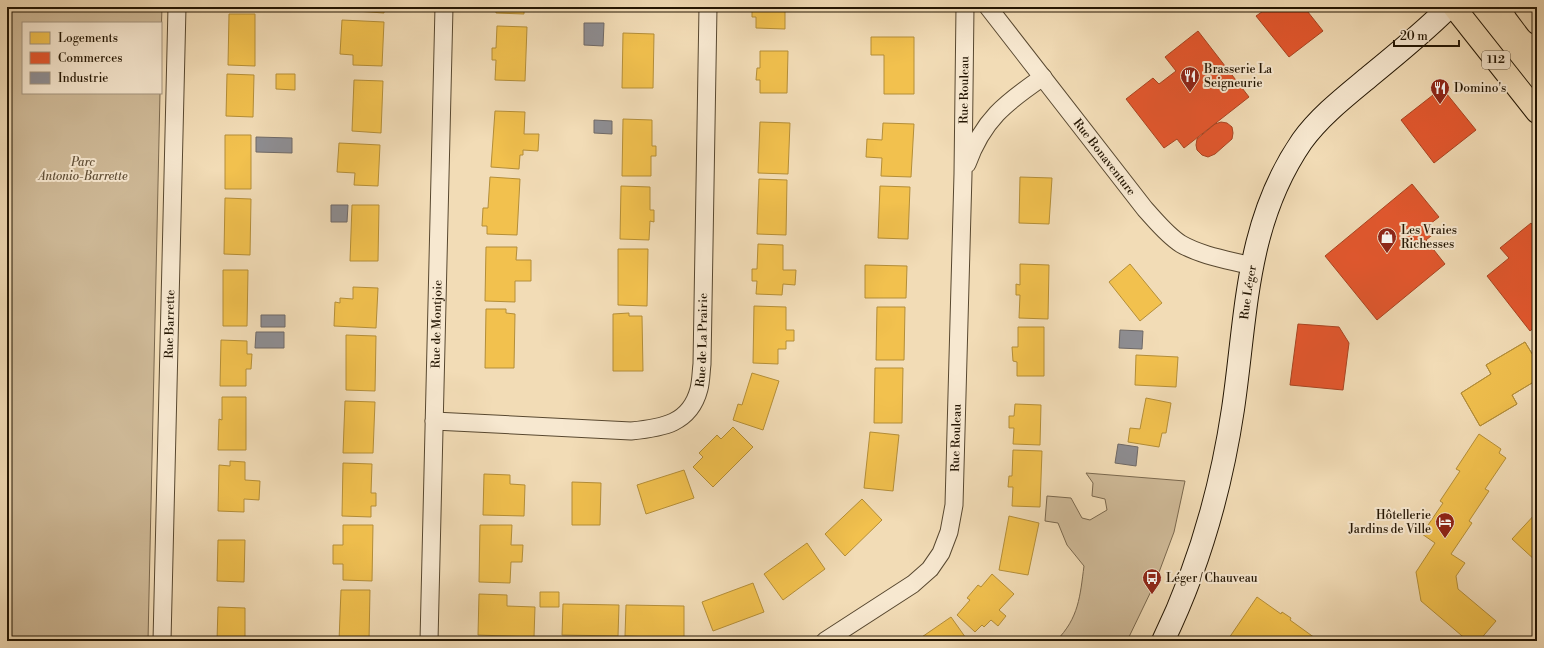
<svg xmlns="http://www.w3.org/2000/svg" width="1544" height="648" viewBox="0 0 1544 648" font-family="'Libre Bodoni',serif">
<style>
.green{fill:#cfba98;stroke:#7a684e}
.homes{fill:#f2c14e;stroke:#b48e38}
.shops{fill:#e4572e;stroke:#aa4421}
.industry{fill:#8d8d92;stroke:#6e6967}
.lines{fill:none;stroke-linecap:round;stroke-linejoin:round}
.street-casing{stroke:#584830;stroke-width:19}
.secondary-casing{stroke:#241603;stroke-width:24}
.primary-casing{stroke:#241603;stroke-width:24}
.street{stroke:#f7e8d0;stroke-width:17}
.secondary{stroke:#f7e8d0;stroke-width:22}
.primary{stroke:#f2dcb6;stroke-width:22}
.labels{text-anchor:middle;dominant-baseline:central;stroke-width:4;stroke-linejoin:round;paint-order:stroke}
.shield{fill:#f7e8d0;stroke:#635540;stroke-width:1}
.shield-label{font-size:11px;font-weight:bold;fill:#241603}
.poi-label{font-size:12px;fill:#241603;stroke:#f7e8d0;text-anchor:start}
.street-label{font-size:12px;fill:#241603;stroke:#f7e8d0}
.park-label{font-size:12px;font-style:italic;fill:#604f37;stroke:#f7e8d0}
</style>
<rect width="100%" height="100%" fill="#f2dcb6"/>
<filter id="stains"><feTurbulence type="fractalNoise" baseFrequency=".005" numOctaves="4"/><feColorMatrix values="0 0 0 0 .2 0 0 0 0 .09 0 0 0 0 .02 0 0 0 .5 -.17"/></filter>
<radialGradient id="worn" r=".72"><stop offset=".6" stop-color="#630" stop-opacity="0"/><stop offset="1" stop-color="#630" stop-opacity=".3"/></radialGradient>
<path class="green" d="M 7,7 L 162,7 L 161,40 L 161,23 L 23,23 L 23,93 L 160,93 L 148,641 L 7,641 Z
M 1086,473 L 1185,481 L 1174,532 L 1155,583 L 1127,641 L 1056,641 C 1079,618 1080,596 1084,566 L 1067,545 L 1058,523 L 1045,521 L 1047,496 L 1071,498 L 1082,518 L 1090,520 L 1107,510 L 1105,499 L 1092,496 L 1093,483 Z"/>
<path class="homes" d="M 356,7 L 384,7 L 384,13 L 356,11 Z
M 496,7 L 524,7 L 524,14 L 496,13 Z
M 752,7 L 800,7 L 800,8 L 785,8 L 785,29 L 756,28 L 756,17 L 752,17 Z
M 229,14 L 255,14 L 255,66 L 228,65 Z
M 342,20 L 384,22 L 382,66 L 353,65 L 353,55 L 340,54 Z
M 497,26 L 527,27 L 525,81 L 495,80 L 496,60 L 492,60 L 492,48 L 496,48 Z
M 623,33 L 654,34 L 653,88 L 622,88 Z
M 871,37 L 914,37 L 914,94 L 884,94 L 884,55 L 871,55 Z
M 760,51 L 788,51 L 787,93 L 760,93 L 760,80 L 756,80 L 757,68 L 760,68 Z
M 227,74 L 254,75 L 253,117 L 226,116 Z
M 276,74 L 295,74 L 295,90 L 276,89 Z
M 354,80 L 383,81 L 381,133 L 352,131 Z
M 495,111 L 525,112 L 524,134 L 539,134 L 538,151 L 523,150 L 523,155 L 520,155 L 519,169 L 491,167 Z
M 623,119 L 652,120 L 652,146 L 656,146 L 656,156 L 651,156 L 651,176 L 622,176 Z
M 760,122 L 790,123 L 788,174 L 758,173 Z
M 883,123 L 914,124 L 911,177 L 881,176 L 882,158 L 866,157 L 867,139 L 882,140 Z
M 225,135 L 251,135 L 251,189 L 225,189 Z
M 339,143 L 380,145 L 378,186 L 354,185 L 355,173 L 337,172 Z
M 490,177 L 520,179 L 517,235 L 487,234 L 487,226 L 482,226 L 483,208 L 488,208 Z
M 1020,177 L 1052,178 L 1049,224 L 1019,223 Z
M 759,179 L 787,180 L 786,235 L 757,234 Z
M 621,186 L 650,187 L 650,210 L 654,210 L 654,222 L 650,221 L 649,240 L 620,239 Z
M 880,186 L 910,187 L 908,239 L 878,238 Z
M 225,198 L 251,199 L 250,255 L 224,254 Z
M 352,205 L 379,205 L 378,261 L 350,261 Z
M 758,244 L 783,245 L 783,270 L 796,270 L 795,285 L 783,284 L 782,295 L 756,294 L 757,281 L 752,281 L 752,269 L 757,269 Z
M 486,247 L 517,247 L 516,260 L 531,260 L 531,281 L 515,281 L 515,302 L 485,301 Z
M 618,249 L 648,249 L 647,306 L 618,305 Z
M 1020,264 L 1049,265 L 1048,319 L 1019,318 L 1020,295 L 1016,295 L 1016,284 L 1020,285 Z
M 1130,264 L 1162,303 L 1140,321 L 1109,282 Z
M 865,265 L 907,266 L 906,298 L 865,298 Z
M 223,270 L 248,270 L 247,326 L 223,326 Z
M 353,287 L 378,288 L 376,328 L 334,326 L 335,302 L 340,303 L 340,298 L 353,299 Z
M 754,306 L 786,307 L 786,330 L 794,330 L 794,341 L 786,341 L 786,349 L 778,349 L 778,364 L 753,363 Z
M 877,307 L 905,307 L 904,360 L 876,360 Z
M 486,309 L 506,309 L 506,313 L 515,314 L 514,368 L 485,368 Z
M 629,313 L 629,316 L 642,316 L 643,371 L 613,371 L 613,314 Z
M 1018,327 L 1044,327 L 1044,376 L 1017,376 L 1017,362 L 1013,361 L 1012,347 L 1018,347 Z
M 346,335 L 376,336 L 375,391 L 346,390 Z
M 221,340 L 247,341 L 247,354 L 252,354 L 251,369 L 246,369 L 246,386 L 220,386 Z
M 1525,342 L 1537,362 L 1537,380 L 1512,395 L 1517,404 L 1480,426 L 1461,393 L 1491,374 L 1486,365 Z
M 1525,342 L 1537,362 L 1537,380 L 1512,395 L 1517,404 L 1480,426 L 1461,393 L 1491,374 L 1486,365 Z
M 1136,355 L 1178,357 L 1176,387 L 1135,385 Z
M 875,368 L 903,368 L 902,423 L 874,423 Z
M 752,373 L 779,381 L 763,430 L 733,420 L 738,404 L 742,405 Z
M 222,397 L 246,397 L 246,450 L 218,450 L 219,419 L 222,420 Z
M 1146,398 L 1171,403 L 1166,433 L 1162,433 L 1159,447 L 1128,442 L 1130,428 L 1140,429 Z
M 345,401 L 375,402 L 373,453 L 343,453 Z
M 1015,404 L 1041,405 L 1040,445 L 1013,444 L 1014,428 L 1009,428 L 1009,416 L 1014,416 Z
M 733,427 L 753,447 L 713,487 L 693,467 L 703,457 L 699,453 L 717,435 L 721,439 Z
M 870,432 L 899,435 L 893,491 L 864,488 Z
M 1479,434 L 1501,449 L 1499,453 L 1506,458 L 1485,489 L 1489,491 L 1469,521 L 1472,523 L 1451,554 L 1465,563 L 1456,576 L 1458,589 L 1496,621 L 1479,641 L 1468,641 L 1421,601 L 1416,572 L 1435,543 L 1422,534 L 1443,503 L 1440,501 L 1460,471 L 1456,469 Z
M 1013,450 L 1042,451 L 1040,507 L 1012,506 L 1013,487 L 1008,487 L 1009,476 L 1012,476 Z
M 230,461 L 245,462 L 245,480 L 260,481 L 259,500 L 244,499 L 244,512 L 218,511 L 219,465 L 230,466 Z
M 343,463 L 372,464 L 371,493 L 376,493 L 376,506 L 371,506 L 371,517 L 342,516 Z
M 684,470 L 694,498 L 646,514 L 637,485 Z
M 484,474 L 510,475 L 510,484 L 525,485 L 524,516 L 483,515 Z
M 572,482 L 601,483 L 600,525 L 572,525 Z
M 862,499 L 882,520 L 845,556 L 825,534 Z
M 1537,512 L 1537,562 L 1512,539 Z
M 1009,516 L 1039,523 L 1028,575 L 999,570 Z
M 343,525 L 373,525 L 372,581 L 343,580 L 343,564 L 333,564 L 333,545 L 343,545 Z
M 480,525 L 512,525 L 511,545 L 523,545 L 522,562 L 511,562 L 510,583 L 479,582 Z
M 218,540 L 245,540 L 244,582 L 217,581 Z
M 807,543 L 825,569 L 783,600 L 764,574 Z
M 992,574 L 1014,594 L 999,610 L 1006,616 L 998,626 L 991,620 L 984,627 L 982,625 L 975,632 L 957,615 L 970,600 L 967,598 L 978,585 L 981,587 Z
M 753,583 L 764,612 L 713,631 L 702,602 Z
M 341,590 L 370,590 L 369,641 L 339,641 Z
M 540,592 L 559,592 L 559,607 L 540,607 Z
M 479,594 L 507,595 L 507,606 L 535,607 L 534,637 L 478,635 Z
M 1257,597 L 1281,614 L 1282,612 L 1291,618 L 1290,620 L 1315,638 L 1313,641 L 1233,641 L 1229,638 Z
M 563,604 L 619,605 L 618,636 L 562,635 Z
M 626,605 L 684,606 L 684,638 L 625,636 Z
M 218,607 L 245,608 L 245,641 L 217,641 Z
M 951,617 L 968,641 L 916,641 Z"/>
<path class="shops" d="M 1269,7 L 1304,7 L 1323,31 L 1289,57 L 1256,16 Z
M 1198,31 L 1249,97 L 1184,148 L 1177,139 L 1164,148 L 1126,99 L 1153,78 L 1159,84 L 1176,71 L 1165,57 Z
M 1442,88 L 1476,130 L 1434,163 L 1401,120 Z
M 1221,122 L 1227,123 L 1232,127 L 1233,133 L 1232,139 L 1215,154 L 1208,157 L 1202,155 L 1197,150 L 1196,145 L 1197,139 L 1215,124 Z
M 1412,184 L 1439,217 L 1430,224 L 1436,232 L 1426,240 L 1445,264 L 1377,320 L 1325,256 Z
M 1531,223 L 1537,231 L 1537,325 L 1530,331 L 1487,276 L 1509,258 L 1500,248 Z
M 1298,324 L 1339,327 L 1349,343 L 1343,390 L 1290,385 Z"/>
<path class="industry" d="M 584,23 L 604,23 L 603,46 L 584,45 Z
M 594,120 L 612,121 L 612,134 L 594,133 Z
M 256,137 L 292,138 L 292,153 L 256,152 Z
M 331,205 L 348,205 L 347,222 L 331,222 Z
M 261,315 L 285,315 L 285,327 L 261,327 Z
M 1120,330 L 1143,331 L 1142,349 L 1119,348 Z
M 256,332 L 284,332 L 284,348 L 255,348 Z
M 1118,444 L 1138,447 L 1136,466 L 1115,463 Z"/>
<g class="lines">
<g class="street-casing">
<g id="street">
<path id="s1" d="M 988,7 L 1145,209 C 1156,221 1167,235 1181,244 C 1202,256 1229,260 1252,266"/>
<path d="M 967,164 C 983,120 1005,103 1043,77"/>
<path id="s2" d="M 434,421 L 631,431 C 662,428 690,424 699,389 C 701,381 701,372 702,364 L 708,7"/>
<path id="s3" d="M 162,641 L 177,7"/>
<path id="s4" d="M 429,641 L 444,7"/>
<path id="s5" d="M 825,641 L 913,584 L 930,569 L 941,553 L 949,532 L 954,505 L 963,174 L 965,7"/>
</g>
</g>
<g class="secondary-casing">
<g id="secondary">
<path id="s6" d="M 1163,641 C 1198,569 1221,489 1233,409 C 1247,314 1245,224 1302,141 C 1320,116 1346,96 1370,76 C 1397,54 1424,32 1449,7"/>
</g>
</g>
<g class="primary-casing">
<path id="primary" d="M 1454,7 L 1537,112
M 1525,7 L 1537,23"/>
</g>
<use href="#street" class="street"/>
<use href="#secondary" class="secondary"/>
<use href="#primary" class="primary"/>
</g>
<defs>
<g id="restaurant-pin" transform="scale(1)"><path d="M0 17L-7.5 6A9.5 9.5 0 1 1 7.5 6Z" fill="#8f2418" stroke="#f7e8d0"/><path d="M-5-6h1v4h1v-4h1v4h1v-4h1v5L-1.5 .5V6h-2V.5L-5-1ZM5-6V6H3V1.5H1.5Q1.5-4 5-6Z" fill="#fff"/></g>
<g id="shop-pin" transform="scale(1)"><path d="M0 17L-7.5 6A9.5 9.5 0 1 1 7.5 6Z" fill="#8f2418" stroke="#f7e8d0"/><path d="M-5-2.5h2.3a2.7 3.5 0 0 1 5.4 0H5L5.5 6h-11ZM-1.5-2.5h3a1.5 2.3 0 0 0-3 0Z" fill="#fff"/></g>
<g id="hotel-pin" transform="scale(1)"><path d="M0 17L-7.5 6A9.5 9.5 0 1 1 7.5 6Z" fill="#8f2418" stroke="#f7e8d0"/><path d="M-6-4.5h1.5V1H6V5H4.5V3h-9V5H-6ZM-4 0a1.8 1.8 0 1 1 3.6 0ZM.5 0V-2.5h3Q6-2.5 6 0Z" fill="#fff"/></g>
<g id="bus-pin" transform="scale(1)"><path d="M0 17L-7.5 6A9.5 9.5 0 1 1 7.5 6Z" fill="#8f2418" stroke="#f7e8d0"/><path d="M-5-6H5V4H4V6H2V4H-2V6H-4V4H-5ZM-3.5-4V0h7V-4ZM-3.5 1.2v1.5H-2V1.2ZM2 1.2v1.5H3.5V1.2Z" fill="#fff"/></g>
</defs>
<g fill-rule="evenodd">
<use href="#restaurant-pin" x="1190" y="76"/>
<use href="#restaurant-pin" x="1440" y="88"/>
<use href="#shop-pin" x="1387" y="237"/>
<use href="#hotel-pin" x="1445" y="522"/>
<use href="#bus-pin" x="1152" y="578"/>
</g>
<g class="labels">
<rect class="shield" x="1482" y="51" width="28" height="18" rx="3"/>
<g class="shield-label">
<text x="1496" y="60">112</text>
</g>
<g class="poi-label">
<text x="1204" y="69">Brasserie La<tspan x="1204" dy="14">Seigneurie</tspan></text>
<text x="1454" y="88">Domino's</text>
<text x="1401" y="230">Les Vraies<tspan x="1401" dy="14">Richesses</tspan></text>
<text x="1431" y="515" text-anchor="end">Hôtellerie<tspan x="1431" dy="14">Jardins de Ville</tspan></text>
<text x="1166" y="578">Léger / Chauveau</text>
</g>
<g class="street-label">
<text stroke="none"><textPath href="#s5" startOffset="612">Rue Rouleau</textPath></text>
<text stroke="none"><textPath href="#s1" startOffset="190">Rue Bonaventure</textPath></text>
<text stroke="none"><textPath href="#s6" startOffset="361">Rue Léger</textPath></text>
<text stroke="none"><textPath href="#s3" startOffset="317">Rue Barrette</textPath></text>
<text stroke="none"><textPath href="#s4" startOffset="317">Rue de Montjoie</textPath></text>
<text stroke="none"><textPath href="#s2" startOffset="333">Rue de La Prairie</textPath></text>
<text stroke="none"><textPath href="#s5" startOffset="264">Rue Rouleau</textPath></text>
</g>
<g class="park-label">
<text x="83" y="162">Parc<tspan x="83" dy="14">Antonio-Barrette</tspan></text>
</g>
</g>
<rect width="1544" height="648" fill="none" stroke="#f2dcb6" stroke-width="24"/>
<rect x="8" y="8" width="1528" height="632" fill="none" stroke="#241603" stroke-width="2"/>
<rect x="12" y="12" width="1520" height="624" fill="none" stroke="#241603"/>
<rect x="22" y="22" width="140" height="72" fill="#f7e8d0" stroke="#a3947e"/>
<rect x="30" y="32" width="20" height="12" fill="#f2c14e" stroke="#a3947e"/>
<text x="58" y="42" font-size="12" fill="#241603">Logements</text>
<rect x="30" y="52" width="20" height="12" fill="#e4572e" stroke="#a3947e"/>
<text x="58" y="62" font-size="12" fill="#241603">Commerces</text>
<rect x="30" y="72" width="20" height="12" fill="#8d8d92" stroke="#a3947e"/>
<text x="58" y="82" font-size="12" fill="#241603">Industrie</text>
<path d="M1394 40v6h65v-6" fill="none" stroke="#241603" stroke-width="2"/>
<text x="1400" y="40" font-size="12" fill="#241603" stroke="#f7e8d0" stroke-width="3" paint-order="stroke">20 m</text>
<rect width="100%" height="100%" filter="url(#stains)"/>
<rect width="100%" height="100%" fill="url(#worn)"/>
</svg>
